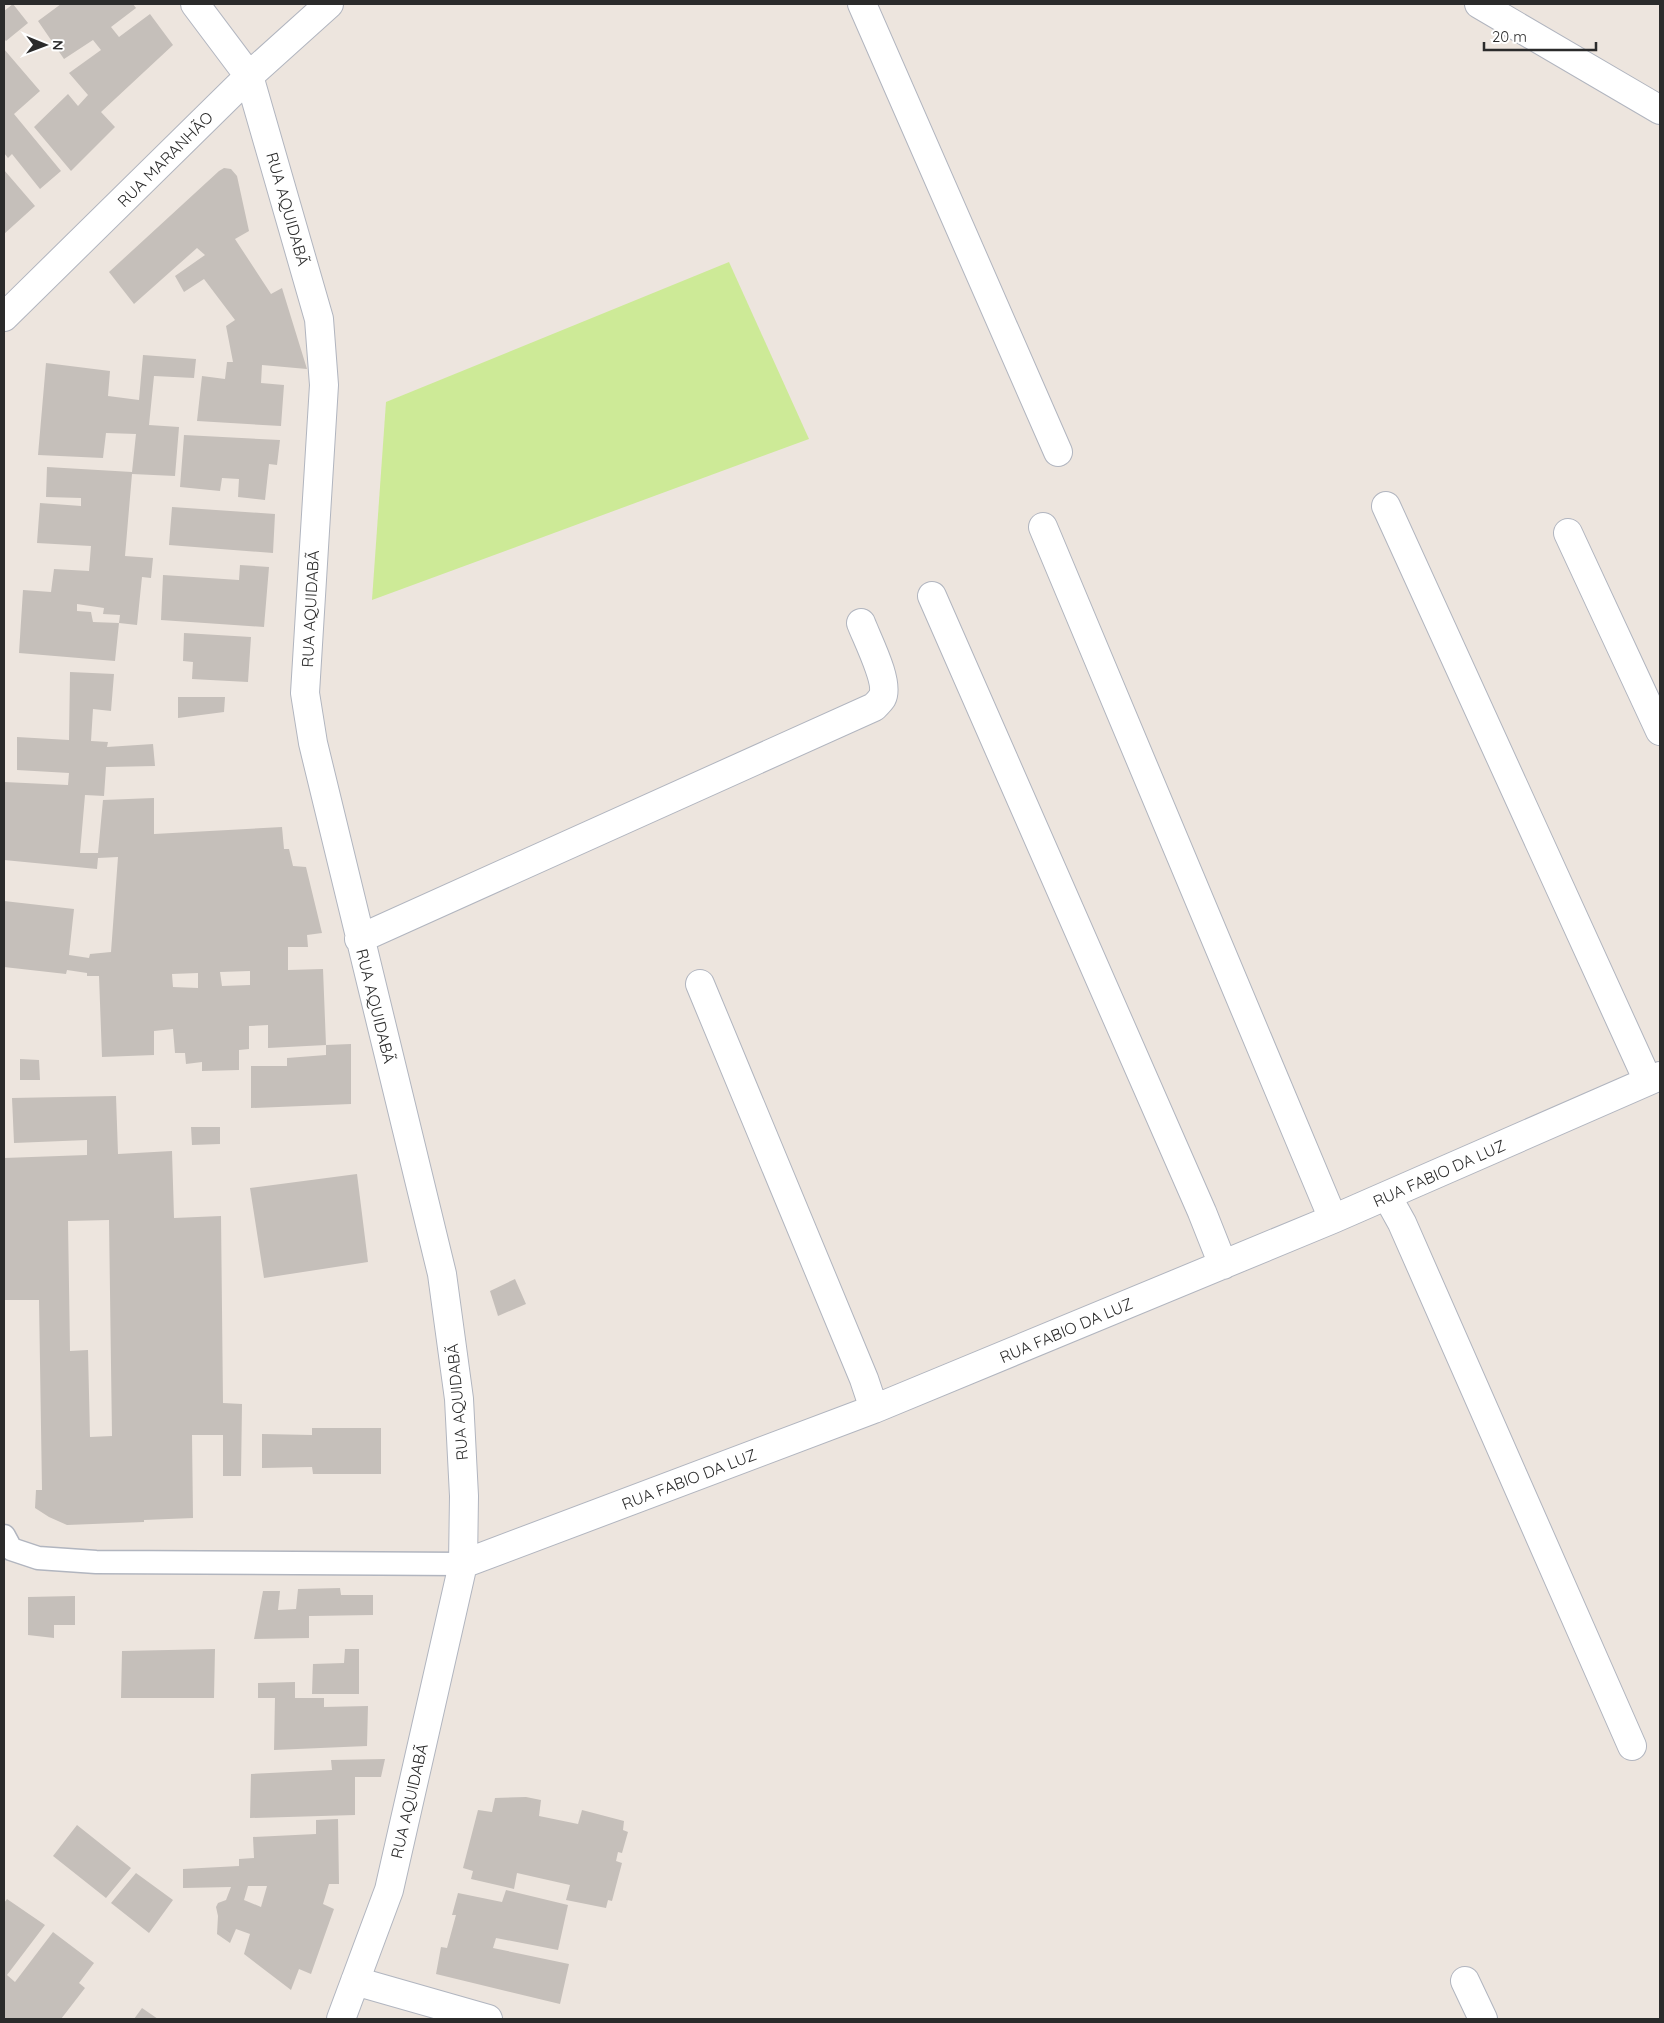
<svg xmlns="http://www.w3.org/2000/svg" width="1664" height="2023" viewBox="0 0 1664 2023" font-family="Quicksand,sans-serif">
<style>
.pitch{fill:#cdea97}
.building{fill:#c5bfba;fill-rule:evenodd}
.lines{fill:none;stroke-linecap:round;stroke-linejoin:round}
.lane-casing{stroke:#b1b5bf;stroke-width:25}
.street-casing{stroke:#b1b5bf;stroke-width:30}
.lane{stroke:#fff;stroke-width:22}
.street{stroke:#fff;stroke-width:28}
.labels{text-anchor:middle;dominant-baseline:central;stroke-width:4.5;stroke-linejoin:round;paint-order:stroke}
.street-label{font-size:16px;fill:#2b2b2b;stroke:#fff}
</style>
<rect width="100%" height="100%" fill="#ede5de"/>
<path class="pitch" d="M 729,262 L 809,439 L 372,600 L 386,402 Z"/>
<path class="building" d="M 13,4 L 28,23 L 6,41 L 4,39 L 4,11 Z
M 61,4 L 133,4 L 136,8 L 111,27 L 119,37 L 150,14 L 173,45 L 101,112 L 115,127 L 71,171 L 34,127 L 68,94 L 78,106 L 88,95 L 69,73 L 101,50 L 93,40 L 64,59 L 38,21 Z
M 4,49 L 40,91 L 14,114 L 61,171 L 40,189 L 12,154 L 8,158 L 4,153 Z
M 224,168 L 231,169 L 237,176 L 249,231 L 235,239 L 271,294 L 282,288 L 307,369 L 262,365 L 261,383 L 284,385 L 281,426 L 197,421 L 202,376 L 225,379 L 227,362 L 233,362 L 226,326 L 235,320 L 204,279 L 184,292 L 175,276 L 205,255 L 197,248 L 134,304 L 109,272 L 219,171 Z
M 4,170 L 35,206 L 4,234 Z
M 143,355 L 196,359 L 194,378 L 154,376 L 149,425 L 179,427 L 175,476 L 132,474 L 125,556 L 153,558 L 151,578 L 142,577 L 137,625 L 119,623 L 120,615 L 103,614 L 104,608 L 77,604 L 77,611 L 91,612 L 93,622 L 119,623 L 115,661 L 19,653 L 23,590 L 51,592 L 54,569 L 89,571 L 91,546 L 37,543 L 40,503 L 81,506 L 81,498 L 46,497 L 47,467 L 132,472 L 136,434 L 106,433 L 103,458 L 38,455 L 46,363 L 110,371 L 108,396 L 139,400 Z
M 184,435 L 280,440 L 277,465 L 269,464 L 265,500 L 238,497 L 239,479 L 222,478 L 220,491 L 180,487 Z
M 172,507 L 275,514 L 273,553 L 169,545 Z
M 240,565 L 269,567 L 264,627 L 161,620 L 163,575 L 239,580 Z
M 184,633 L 251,637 L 248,682 L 192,679 L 193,662 L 183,661 Z
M 70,672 L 114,674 L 111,711 L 93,709 L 91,741 L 108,742 L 107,747 L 153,744 L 155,766 L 106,767 L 104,796 L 85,795 L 80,853 L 98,853 L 103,800 L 154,798 L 154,834 L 282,827 L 284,849 L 289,849 L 293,866 L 306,867 L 322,933 L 307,935 L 308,947 L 288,947 L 288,970 L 323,969 L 326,1045 L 351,1044 L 351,1104 L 251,1108 L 251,1066 L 287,1066 L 287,1058 L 326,1055 L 326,1045 L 268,1048 L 268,1025 L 249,1026 L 249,1049 L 239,1050 L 239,1070 L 202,1071 L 202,1062 L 186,1064 L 185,1053 L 175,1053 L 173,1029 L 154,1031 L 154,1055 L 102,1057 L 99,976 L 87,976 L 87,973 L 67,970 L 66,974 L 4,967 L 4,901 L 74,909 L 69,955 L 89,958 L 90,954 L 111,952 L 118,857 L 98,858 L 97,869 L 4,860 L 4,782 L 68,785 L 69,773 L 17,770 L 17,737 L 69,740 ZM 250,971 L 250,985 L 222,986 L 220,972 ZM 198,973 L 198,988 L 173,987 L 172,974 Z
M 178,697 L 225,697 L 224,712 L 178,718 Z
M 20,1059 L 39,1060 L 40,1080 L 20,1080 Z
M 116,1096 L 118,1154 L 172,1151 L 174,1218 L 221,1216 L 223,1403 L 242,1404 L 241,1476 L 223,1476 L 223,1435 L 192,1435 L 193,1518 L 144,1520 L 144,1522 L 67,1525 L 49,1517 L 35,1508 L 36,1490 L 42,1490 L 39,1300 L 5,1300 L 4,1158 L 87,1155 L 87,1140 L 14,1143 L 12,1098 ZM 109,1220 L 112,1436 L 90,1437 L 88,1350 L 70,1351 L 68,1221 Z
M 191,1127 L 220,1127 L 220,1144 L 192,1145 Z
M 357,1174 L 368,1262 L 264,1278 L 250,1188 Z
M 515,1279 L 526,1304 L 498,1316 L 490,1291 Z
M 312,1428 L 381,1428 L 381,1474 L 313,1474 L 312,1467 L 262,1468 L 262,1434 L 312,1435 Z
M 340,1588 L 341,1595 L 373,1595 L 373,1615 L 309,1616 L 309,1638 L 254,1639 L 263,1591 L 280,1591 L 278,1610 L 296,1609 L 298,1589 Z
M 75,1596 L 75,1625 L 54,1625 L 54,1638 L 28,1635 L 28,1597 Z
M 215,1649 L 214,1698 L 121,1698 L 122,1651 Z
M 345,1649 L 359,1649 L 359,1694 L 312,1694 L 313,1664 L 344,1663 Z
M 295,1682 L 295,1698 L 324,1698 L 324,1707 L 368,1706 L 367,1746 L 274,1750 L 275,1698 L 258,1698 L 258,1683 Z
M 385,1759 L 381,1777 L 355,1777 L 355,1815 L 250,1818 L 251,1774 L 332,1770 L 331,1760 Z
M 526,1797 L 541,1800 L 539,1816 L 578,1824 L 582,1810 L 624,1821 L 623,1830 L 628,1832 L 622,1853 L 618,1852 L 616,1861 L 622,1863 L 612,1901 L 608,1900 L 606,1908 L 566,1900 L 570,1885 L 517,1873 L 514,1889 L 471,1879 L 473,1871 L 463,1868 L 478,1810 L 492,1812 L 495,1798 Z
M 338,1819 L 339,1884 L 329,1884 L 323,1904 L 334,1909 L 311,1974 L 299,1969 L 291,1990 L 244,1954 L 250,1934 L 236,1929 L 230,1943 L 217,1934 L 218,1916 L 216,1907 L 218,1903 L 226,1900 L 231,1887 L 183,1888 L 183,1869 L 239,1866 L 239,1859 L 254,1858 L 253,1837 L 316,1834 L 316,1820 ZM 248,1886 L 267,1886 L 261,1907 L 244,1900 Z
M 77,1825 L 131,1868 L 106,1898 L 53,1856 Z
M 136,1873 L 173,1900 L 149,1933 L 111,1903 Z
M 506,1890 L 568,1905 L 558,1950 L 496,1938 L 493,1948 L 569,1964 L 560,2004 L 436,1974 L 441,1947 L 447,1948 L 456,1915 L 452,1915 L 458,1893 L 502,1902 Z
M 7,1899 L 45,1925 L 7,1975 L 15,1982 L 53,1932 L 94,1963 L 79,1983 L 85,1988 L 61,2019 L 4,2019 L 4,1903 Z
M 142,2008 L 158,2019 L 134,2019 Z"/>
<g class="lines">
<g class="lane-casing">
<path id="lane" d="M 4,1536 L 11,1549 L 38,1558 L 96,1562 L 463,1564"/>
</g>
<g class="street-casing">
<path id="street" d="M 195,4 L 249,76 L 319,319 L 324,385 L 305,693 L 313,743 L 442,1274 L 459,1399 L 464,1496 L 463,1564 L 389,1890 L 341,2019
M 862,4 L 1058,452
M 1479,4 L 1660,110
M 4,317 L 249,76 L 329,4
M 1386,506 L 1648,1081
M 1043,527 L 1333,1219
M 1568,533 L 1660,731
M 932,596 L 1202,1212 L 1223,1265
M 359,939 L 874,707 C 876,705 880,701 882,698 C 890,683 867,639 861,623
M 700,984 L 864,1379 L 874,1409
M 1387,1196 L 1402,1223 L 1632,1746
M 463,1564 L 874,1409 L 1333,1219 L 1660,1076
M 355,1981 L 488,2019
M 1465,1981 L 1483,2019"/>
</g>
<use href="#lane" class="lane"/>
<use href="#street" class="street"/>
</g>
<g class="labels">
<g class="street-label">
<text transform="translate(165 159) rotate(-45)">RUA MARANHÃO</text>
<text transform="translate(288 209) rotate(74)">RUA AQUIDABÃ</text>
<text transform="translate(310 609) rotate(-87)">RUA AQUIDABÃ</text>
<text transform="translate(376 1006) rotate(76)">RUA AQUIDABÃ</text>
<text transform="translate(1439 1173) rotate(-24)">RUA FABIO DA LUZ</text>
<text transform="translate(1066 1330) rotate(-23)">RUA FABIO DA LUZ</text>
<text transform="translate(457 1402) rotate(-95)">RUA AQUIDABÃ</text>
<text transform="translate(689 1479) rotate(-21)">RUA FABIO DA LUZ</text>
<text transform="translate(409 1801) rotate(-77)">RUA AQUIDABÃ</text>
</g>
</g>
<rect width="1664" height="2023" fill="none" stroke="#2b2b2b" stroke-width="10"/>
<g transform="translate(45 45) rotate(91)" stroke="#ffffff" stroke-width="4" paint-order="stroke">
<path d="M0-4L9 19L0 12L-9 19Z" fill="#2b2b2b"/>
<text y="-8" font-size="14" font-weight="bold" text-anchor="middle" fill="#2b2b2b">N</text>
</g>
<path d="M1484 42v8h112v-8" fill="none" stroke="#2b2b2b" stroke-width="2.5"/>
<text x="1492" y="42" font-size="15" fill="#2b2b2b" stroke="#ffffff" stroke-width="4" paint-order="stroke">20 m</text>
</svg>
